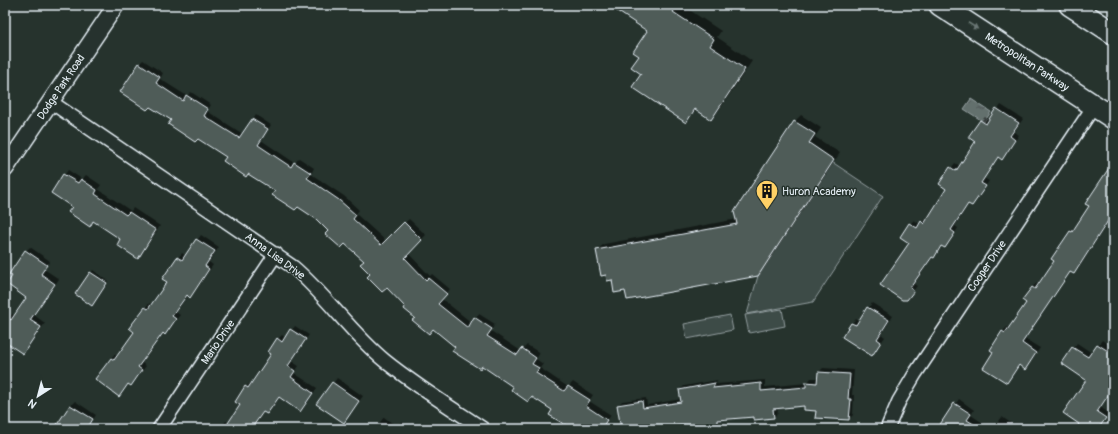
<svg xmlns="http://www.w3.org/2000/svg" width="1118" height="434" viewBox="0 0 1118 434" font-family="Pangolin,sans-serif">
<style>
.park{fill:#3e4b47;stroke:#939ea0}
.water{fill:url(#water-ripples);stroke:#98a3a5}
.shadow{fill:#0007}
.building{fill:#505c59;stroke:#e8f1f8}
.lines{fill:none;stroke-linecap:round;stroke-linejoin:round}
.minor-casing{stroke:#e8f1f8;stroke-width:16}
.tertiary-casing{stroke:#e8f1f8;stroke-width:19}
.primary-casing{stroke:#e8f1f8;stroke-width:24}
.minor{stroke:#26332d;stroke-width:13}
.tertiary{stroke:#26332d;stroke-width:16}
.primary{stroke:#26332d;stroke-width:21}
.oneway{fill:#6a7674}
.labels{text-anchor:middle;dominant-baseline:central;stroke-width:3;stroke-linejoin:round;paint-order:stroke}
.street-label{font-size:11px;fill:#e8f1f8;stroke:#26332d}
.poi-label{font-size:11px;fill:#e8f1f8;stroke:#26332d;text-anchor:start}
</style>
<defs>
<pattern id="water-ripples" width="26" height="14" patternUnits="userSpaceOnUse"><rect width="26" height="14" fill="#636f6d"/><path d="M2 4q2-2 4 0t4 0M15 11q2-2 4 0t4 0" fill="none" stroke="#535a5a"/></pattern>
</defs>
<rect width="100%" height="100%" fill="#26332d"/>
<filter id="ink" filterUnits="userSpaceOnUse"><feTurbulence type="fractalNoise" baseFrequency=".025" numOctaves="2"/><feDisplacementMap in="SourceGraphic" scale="8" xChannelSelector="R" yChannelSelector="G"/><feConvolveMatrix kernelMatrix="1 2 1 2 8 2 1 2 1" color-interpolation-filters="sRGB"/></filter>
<g filter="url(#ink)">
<path class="park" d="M 832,162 L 883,196 L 813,302 L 747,314 L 758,276 Z
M 782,309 L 785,326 L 749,333 L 745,315 Z
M 730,315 L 733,330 L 687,339 L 684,324 Z"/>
<path class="water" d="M 971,99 L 991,112 L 984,122 L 964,109 Z"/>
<path class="shadow" d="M 610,5 L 682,5 L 721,31 L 717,37 L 752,61 L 719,110 L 711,118 L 697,109 L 686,121 L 642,73 L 640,56 L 648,31 Z
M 143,60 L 163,73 L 160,79 L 187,96 L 191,92 L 211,105 L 207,111 L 243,134 L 256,115 L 271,125 L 261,140 L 295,163 L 299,158 L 314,168 L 311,174 L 344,196 L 359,210 L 356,214 L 386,241 L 409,219 L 426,235 L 408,253 L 430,276 L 432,274 L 450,289 L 442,299 L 472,323 L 479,314 L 495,324 L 491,331 L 521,351 L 527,345 L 540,353 L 536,359 L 543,364 L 540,368 L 568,387 L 573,382 L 593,395 L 589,401 L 611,415 L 602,429 L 573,429 L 554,410 L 532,396 L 514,387 L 456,347 L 433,328 L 416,317 L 387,287 L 372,274 L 365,261 L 317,219 L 172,119 L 139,64 Z
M 1001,105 L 1023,119 L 1014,132 L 1019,135 L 1006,154 L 1002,158 L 999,156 L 984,178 L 989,181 L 976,201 L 972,205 L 969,203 L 955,226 L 958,228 L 949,243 L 945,247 L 942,245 L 938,253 L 933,256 L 914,284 L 917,286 L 907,299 L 911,242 L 910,224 L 914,220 L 920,224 L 926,218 L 928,219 L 948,189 L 940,183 L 955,163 L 960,166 L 977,142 L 981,121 L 985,117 L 990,120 Z
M 801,115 L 821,128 L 815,137 L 840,153 L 764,268 L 758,275 L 625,289 L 606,274 L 597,250 L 604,244 L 737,219 L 735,212 L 795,121 Z
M 68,170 L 82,179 L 86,175 L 101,185 L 98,189 L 131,211 L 133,208 L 160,226 L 142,253 L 94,221 L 90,225 L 73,207 L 52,193 Z
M 1113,172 L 1113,214 L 1078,269 L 1074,273 L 1071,271 L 1025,339 L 1040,348 L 1029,364 L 1025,368 L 1020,365 L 1007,382 L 995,351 L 992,349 L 1003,331 L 1007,327 L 1009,328 L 1027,303 L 1032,287 L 1037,283 L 1039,285 L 1055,261 L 1070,231 L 1075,227 L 1076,228 Z
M 201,235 L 219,247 L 209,262 L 213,265 L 194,292 L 190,296 L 188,295 L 176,312 L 180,315 L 169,329 L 165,334 L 163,332 L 142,363 L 146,366 L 135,380 L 131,385 L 129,383 L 119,395 L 111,358 L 115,354 L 118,356 L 136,332 L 145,307 L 150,303 L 152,305 L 169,282 L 178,258 L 182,253 L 186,256 Z
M 30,247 L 50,261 L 44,269 L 59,279 L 34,315 L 45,323 L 23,353 L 5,340 L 5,322 L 12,314 L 15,316 L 28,297 L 26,251 Z
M 93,270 L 108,281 L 94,302 L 76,293 Z
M 872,303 L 893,316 L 881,334 L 885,337 L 872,355 L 844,337 L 852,323 L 856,319 L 859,321 Z
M 295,326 L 309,335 L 291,361 L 299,366 L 294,373 L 317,388 L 304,407 L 300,411 L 280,396 L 267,413 L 264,411 L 252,429 L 219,429 L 226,421 L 229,423 L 241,405 L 246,387 L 250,383 L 252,384 L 273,354 L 278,339 L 282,335 L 286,338 Z
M 1102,340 L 1113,348 L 1113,389 L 1100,407 L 1109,413 L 1098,429 L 1082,429 L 1087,379 L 1063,363 L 1077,343 L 1092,353 Z
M 823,368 L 854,370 L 852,395 L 854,395 L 853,415 L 849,419 L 817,410 L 805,405 L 777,408 L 778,413 L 774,417 L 754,416 L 721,419 L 717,423 L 686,423 L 659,429 L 622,429 L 618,406 L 622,401 L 646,398 L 647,405 L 681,399 L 680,390 L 684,386 L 718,380 L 716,384 L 765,380 L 765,387 L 807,383 L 811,378 L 819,378 L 819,372 Z
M 5,378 L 13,383 L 5,395 Z
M 337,378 L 363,396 L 344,422 L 318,404 Z
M 959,399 L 974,410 L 971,415 L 992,429 L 938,429 Z
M 75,401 L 96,415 L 87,429 L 56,429 L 71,405 Z
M 384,417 L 397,427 L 402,422 L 412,429 L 375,429 Z
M 1002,417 L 1018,428 L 1017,429 L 993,429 Z"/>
<path class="building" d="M 608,5 L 678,5 L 673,12 L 714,39 L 710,46 L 745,69 L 711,120 L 695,109 L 686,123 L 632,87 L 641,74 L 631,67 L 639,56 L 633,52 L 647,31 Z
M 139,63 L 160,77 L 156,83 L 183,101 L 186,95 L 208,109 L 204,116 L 239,138 L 252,119 L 268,129 L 258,145 L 291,167 L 294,162 L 311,173 L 307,178 L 339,200 L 356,215 L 353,219 L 381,245 L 404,222 L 422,240 L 405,258 L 426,280 L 428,278 L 447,294 L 438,304 L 468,328 L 474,317 L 492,329 L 487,336 L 517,355 L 522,348 L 536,358 L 532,364 L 539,368 L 536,373 L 564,391 L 568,386 L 590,400 L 586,406 L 607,420 L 601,429 L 572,429 L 549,415 L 552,410 L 532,397 L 528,402 L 511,390 L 513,387 L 482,366 L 480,369 L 452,351 L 455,347 L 433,329 L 429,334 L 412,320 L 415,318 L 404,309 L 405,307 L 387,288 L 382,292 L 367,277 L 370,274 L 360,264 L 364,261 L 345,244 L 341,248 L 325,234 L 328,231 L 316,219 L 298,207 L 295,210 L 272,195 L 275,191 L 248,174 L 246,177 L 223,161 L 226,157 L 198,139 L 195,142 L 168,124 L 171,120 L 150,107 L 147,110 L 120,92 Z
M 996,108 L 1019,123 L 1010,136 L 1015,140 L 1002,160 L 998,157 L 981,183 L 986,186 L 972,206 L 968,204 L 951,230 L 955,233 L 945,248 L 941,246 L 934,258 L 932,257 L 910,288 L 914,291 L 907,300 L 902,300 L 880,285 L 909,243 L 900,237 L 909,223 L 917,228 L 921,221 L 924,224 L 946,189 L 939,184 L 950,167 L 956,171 L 975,142 L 968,137 L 980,120 L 986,124 Z
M 794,121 L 815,134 L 809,143 L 834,160 L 758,276 L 627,300 L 625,291 L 614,293 L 612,280 L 607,281 L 606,275 L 601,276 L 596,250 L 737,224 L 734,212 Z
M 1113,162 L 1113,213 L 1074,274 L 1070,272 L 1022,343 L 1036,353 L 1025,370 L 1019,365 L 1007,383 L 983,368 L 993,352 L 990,350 L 1002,331 L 1005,333 L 1026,303 L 1022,300 L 1032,287 L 1035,289 L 1054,261 L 1051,259 L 1070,231 L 1072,232 L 1089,206 L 1085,204 Z
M 63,174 L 78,183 L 81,179 L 97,190 L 95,194 L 126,215 L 129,212 L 156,230 L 138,259 L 117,245 L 120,239 L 93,221 L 90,227 L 68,212 L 72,207 L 51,193 Z
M 196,239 L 215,251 L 205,266 L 209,269 L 190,298 L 187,295 L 172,316 L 176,319 L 165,335 L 163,333 L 138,367 L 142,370 L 131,386 L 128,384 L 119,397 L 95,379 L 111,358 L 114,360 L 134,332 L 129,328 L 145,307 L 148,309 L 167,282 L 162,279 L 177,257 L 182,260 Z
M 25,250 L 47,265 L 41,274 L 55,284 L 30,320 L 41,327 L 23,354 L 5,342 L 5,316 L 11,320 L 26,298 L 7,284 L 12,276 L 9,274 Z
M 90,272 L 107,283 L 92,306 L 75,294 Z
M 867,307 L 889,320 L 877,339 L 881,342 L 872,356 L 842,337 L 851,323 L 856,325 Z
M 290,329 L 306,339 L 288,366 L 295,371 L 291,377 L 313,393 L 300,412 L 279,397 L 267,414 L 263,412 L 251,429 L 224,429 L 240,405 L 235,402 L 245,386 L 248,388 L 271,354 L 268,352 L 277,338 L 282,342 Z
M 1097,344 L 1113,354 L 1113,388 L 1097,412 L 1106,418 L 1098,429 L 1076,429 L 1079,424 L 1063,413 L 1086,380 L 1061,363 L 1072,347 L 1088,357 Z
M 818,372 L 850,374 L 848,399 L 851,399 L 849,420 L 815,418 L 816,411 L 804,410 L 804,406 L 773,409 L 774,418 L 754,420 L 754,417 L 717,420 L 717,424 L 687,429 L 686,429 L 685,425 L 659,429 L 621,429 L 617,405 L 642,401 L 643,408 L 681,402 L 679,390 L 715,383 L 713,388 L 761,383 L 761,391 L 806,387 L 806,382 L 817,383 Z
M 332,382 L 359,401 L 344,423 L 316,404 Z
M 954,403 L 971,414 L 967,420 L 982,429 L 937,429 Z
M 70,405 L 93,419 L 87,429 L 54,429 Z"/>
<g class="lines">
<g class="minor-casing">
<path id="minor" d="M 51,102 L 293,267 C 326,295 351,333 385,361 C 416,386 450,407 483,429
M 159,429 L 276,254
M 887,429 L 899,401 L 915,374 L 1094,106"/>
</g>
<g class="tertiary-casing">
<path id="tertiary" d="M 5,169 L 116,5"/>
</g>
<g class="primary-casing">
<path id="primary" d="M 940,5 L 1113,118
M 1070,5 L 1113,33"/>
</g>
<use href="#minor" class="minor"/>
<use href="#tertiary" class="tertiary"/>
<use href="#primary" class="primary"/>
</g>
<defs><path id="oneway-solid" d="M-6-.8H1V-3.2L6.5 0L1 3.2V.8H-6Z"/></defs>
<use class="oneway" href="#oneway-solid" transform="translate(973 26) rotate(33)"/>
</g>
<defs>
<g id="building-pin" transform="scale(1.15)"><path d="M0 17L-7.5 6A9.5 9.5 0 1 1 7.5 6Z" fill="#ffd166" stroke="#26332d"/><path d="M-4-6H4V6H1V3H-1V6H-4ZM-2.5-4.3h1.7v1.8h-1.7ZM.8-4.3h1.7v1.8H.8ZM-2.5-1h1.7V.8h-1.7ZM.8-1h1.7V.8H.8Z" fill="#111"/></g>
</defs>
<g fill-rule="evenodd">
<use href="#building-pin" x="767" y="191"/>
</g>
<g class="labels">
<g class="street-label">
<text transform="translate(1027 62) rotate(33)">Metropolitan Parkway</text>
<text transform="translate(61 87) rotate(-56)">Dodge Park Road</text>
<text transform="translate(275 256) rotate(36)">Anna Lisa Drive</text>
<text transform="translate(987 266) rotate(-56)">Cooper Drive</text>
<text transform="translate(218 342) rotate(-56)">Mario Drive</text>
</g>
<g class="poi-label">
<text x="782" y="191">Huron Academy</text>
</g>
</g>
<rect width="1118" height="434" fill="none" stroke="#26332d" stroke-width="20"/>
<rect x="10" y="10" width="1098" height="414" fill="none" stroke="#e8f1f8" stroke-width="1.5" filter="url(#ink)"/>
<g transform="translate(38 396) rotate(216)" stroke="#26332d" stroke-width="3" paint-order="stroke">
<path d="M0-3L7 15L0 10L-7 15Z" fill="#e8f1f8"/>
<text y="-6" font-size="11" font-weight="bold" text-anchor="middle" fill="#e8f1f8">N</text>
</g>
</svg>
